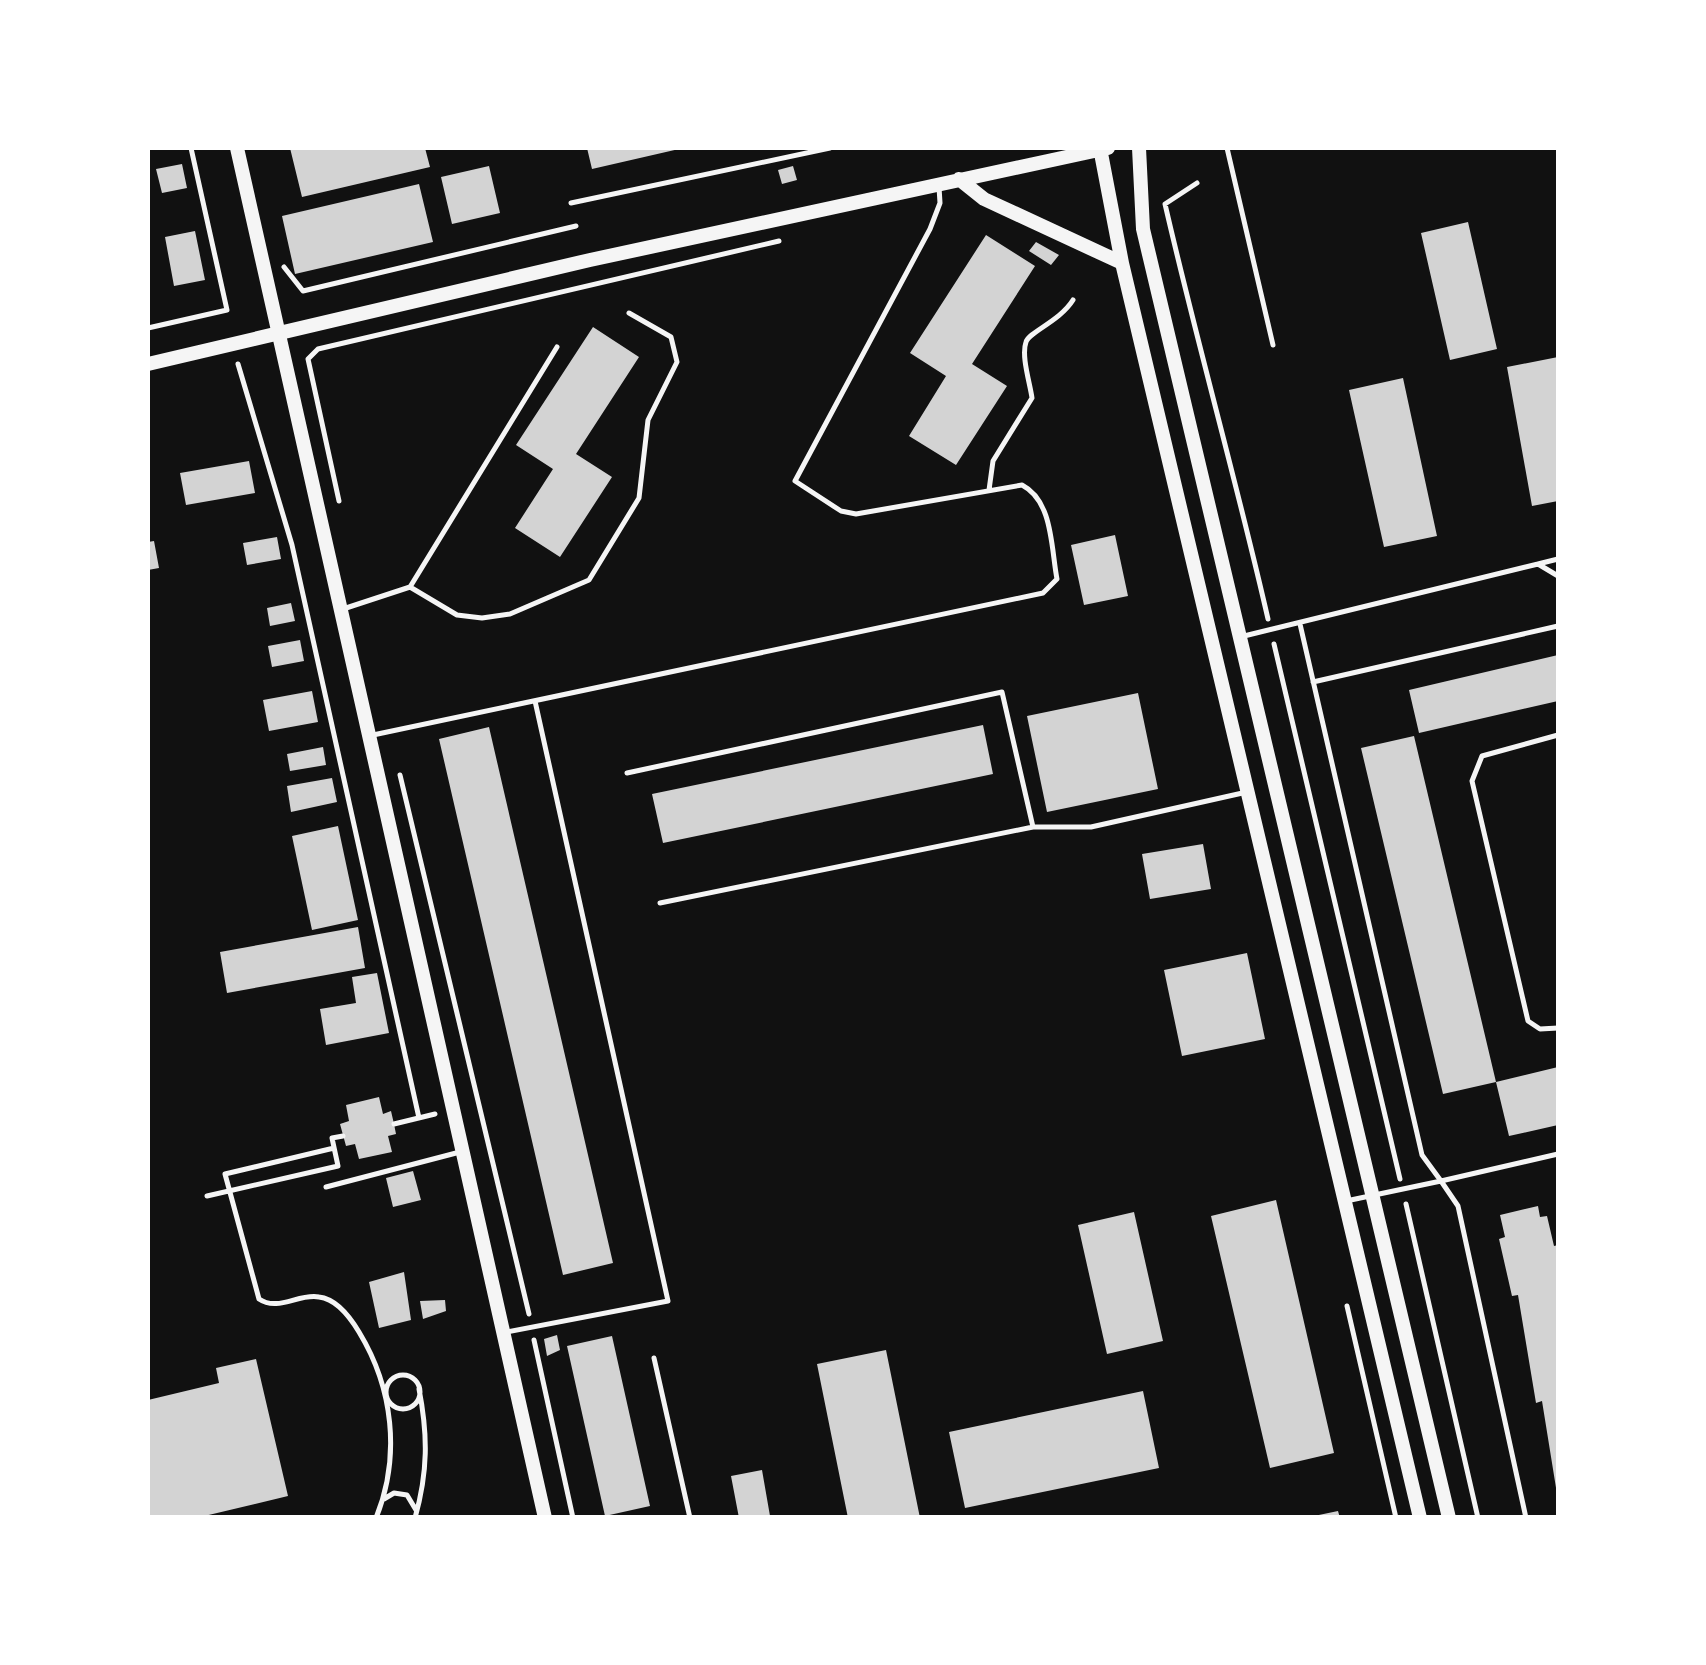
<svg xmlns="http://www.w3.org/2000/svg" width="1706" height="1665" viewBox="0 0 1706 1665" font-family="Helvetica,sans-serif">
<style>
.building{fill:#d3d3d3}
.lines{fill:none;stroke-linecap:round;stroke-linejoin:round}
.path{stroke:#f5f5f5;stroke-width:5}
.service{stroke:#f5f5f5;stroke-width:5}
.tertiary{stroke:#f5f5f5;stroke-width:14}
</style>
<rect width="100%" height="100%" fill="#111"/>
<path class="building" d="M 290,148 L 425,148 L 430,167 L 302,197 Z
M 587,148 L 678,148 L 679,149 L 592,169 Z
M 182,164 L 187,188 L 162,193 L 156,169 Z
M 489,166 L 500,213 L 452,224 L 441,177 Z
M 793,166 L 797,180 L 782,184 L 778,170 Z
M 419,184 L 433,242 L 295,274 L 282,216 Z
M 1468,222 L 1497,349 L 1450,360 L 1421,233 Z
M 195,231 L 205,280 L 174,286 L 165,237 Z
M 986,235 L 1035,266 L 972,364 L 1007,386 L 956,465 L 909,436 L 946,376 L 910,353 Z
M 1036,242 L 1059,255 L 1051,265 L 1029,251 Z
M 593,327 L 639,357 L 576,454 L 612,477 L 560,557 L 515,528 L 553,469 L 516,445 Z
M 1558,357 L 1558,501 L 1532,506 L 1507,367 Z
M 1403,378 L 1437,536 L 1384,547 L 1349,390 Z
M 249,461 L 255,493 L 186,505 L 180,473 Z
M 1115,535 L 1128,596 L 1084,605 L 1071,545 Z
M 277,537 L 281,559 L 247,565 L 243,543 Z
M 154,541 L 159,568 L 148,570 L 148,542 Z
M 291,603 L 295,621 L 270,626 L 267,608 Z
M 300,640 L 304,661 L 272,667 L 268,646 Z
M 1558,655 L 1558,701 L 1419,733 L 1409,690 Z
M 312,691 L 318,722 L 269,731 L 263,700 Z
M 1138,693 L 1158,789 L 1047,812 L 1027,716 Z
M 983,725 L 993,774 L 663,843 L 652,794 Z
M 489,727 L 613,1263 L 563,1275 L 439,739 Z
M 1414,736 L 1496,1082 L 1558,1067 L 1558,1125 L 1509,1136 L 1496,1082 L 1443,1094 L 1361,748 Z
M 323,747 L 326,765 L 290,771 L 287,754 Z
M 332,778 L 337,802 L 291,812 L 287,786 Z
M 338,826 L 358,920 L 312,930 L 292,836 Z
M 1203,844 L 1211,889 L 1150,899 L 1142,854 Z
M 358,927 L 365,968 L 227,993 L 220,952 Z
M 1247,953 L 1265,1039 L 1182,1056 L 1164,970 Z
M 377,973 L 389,1033 L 326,1045 L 320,1009 L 356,1003 L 352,977 Z
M 379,1097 L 383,1114 L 391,1111 L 394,1124 L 396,1134 L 388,1136 L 392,1152 L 359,1159 L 355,1144 L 346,1146 L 340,1124 L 349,1121 L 346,1105 Z
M 413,1171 L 421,1200 L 393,1207 L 386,1178 Z
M 1276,1200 L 1334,1453 L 1270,1468 L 1211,1216 Z
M 1538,1206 L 1540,1217 L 1547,1216 L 1554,1246 L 1558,1245 L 1557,1494 L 1542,1401 L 1536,1403 L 1518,1295 L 1512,1296 L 1499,1239 L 1505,1237 L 1500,1215 Z
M 1134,1212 L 1163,1341 L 1107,1354 L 1078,1225 Z
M 404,1272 L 411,1320 L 379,1328 L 369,1282 Z
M 445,1300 L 446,1311 L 423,1319 L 420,1301 Z
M 557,1335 L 560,1350 L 547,1356 L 544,1339 Z
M 612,1336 L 650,1506 L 605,1516 L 567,1346 Z
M 886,1350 L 920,1518 L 848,1518 L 817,1364 Z
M 256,1359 L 288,1496 L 196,1518 L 148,1518 L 148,1400 L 219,1383 L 216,1368 Z
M 1143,1391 L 1159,1468 L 965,1508 L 949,1432 Z
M 762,1470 L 770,1516 L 739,1518 L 731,1476 Z
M 1338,1511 L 1340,1518 L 1314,1518 L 1314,1516 Z"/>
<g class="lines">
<path class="path" d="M 1197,183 L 1165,204 C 1197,343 1236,479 1268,619
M 571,203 L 830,148
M 284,267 L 303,291 L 576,226
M 148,328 L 227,310 L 191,148
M 238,364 L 292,545 L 419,1118
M 339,501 L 308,359 L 318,349 L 779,241
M 1274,644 L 1400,1179
M 400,775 L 529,1314
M 394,1124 L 435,1114
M 334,1148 L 225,1174 L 259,1299 C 278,1312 299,1293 319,1297 C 337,1299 350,1317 359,1332 C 393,1388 401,1456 376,1518
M 207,1196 L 338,1166 L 332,1138 L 343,1136
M 1406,1204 L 1478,1518
M 1347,1306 L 1396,1518
M 534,1340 L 573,1518
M386 1392a17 17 0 1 1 34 0a17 17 0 1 1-34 0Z
M 384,1499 L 394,1493 L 407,1495 L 416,1510
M 415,1518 C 428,1472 428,1435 419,1389"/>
<path class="service" d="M 1227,148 L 1273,345
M 989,490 L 993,461 L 1032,398 C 1030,383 1021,356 1026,342 C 1029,332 1060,321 1073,300
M 1538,564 L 1558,559
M 410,587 L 457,615 L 482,618 L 510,614 L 589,580 L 639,498 L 648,420 L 677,362 L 671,337 L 629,313
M 343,609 L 410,587 L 557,347
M 1300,624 L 1422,1155 L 1441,1181 L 1558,1154
M 1244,636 L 1538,564 L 1558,576
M 1313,682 L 1558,626
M 373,735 L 1043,593 L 1057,579 C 1051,548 1053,501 1022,485 L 856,514 L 841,511 L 795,481 L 930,229 L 940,203 L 939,187
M 1558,735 L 1482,756 L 1472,781 L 1528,1021 L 1540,1029 L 1558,1028
M 627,773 L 1002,692 L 1033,827 L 1091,827 L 1247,792
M 660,903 L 1033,827
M 326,1187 L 460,1152
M 1346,1201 L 1441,1181 L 1458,1206 L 1526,1518
M 507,1332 L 668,1301 L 535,701
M 654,1358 L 690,1518"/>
<path class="tertiary" d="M 237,148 L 545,1518
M 1100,148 L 1122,263 L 1420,1518
M 1139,148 L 1143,229 L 1449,1518
M 959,179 L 984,199 L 1122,263
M 148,364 L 590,260 L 1108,148"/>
</g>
<rect width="1706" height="1665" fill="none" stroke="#ffffff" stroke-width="300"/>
</svg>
